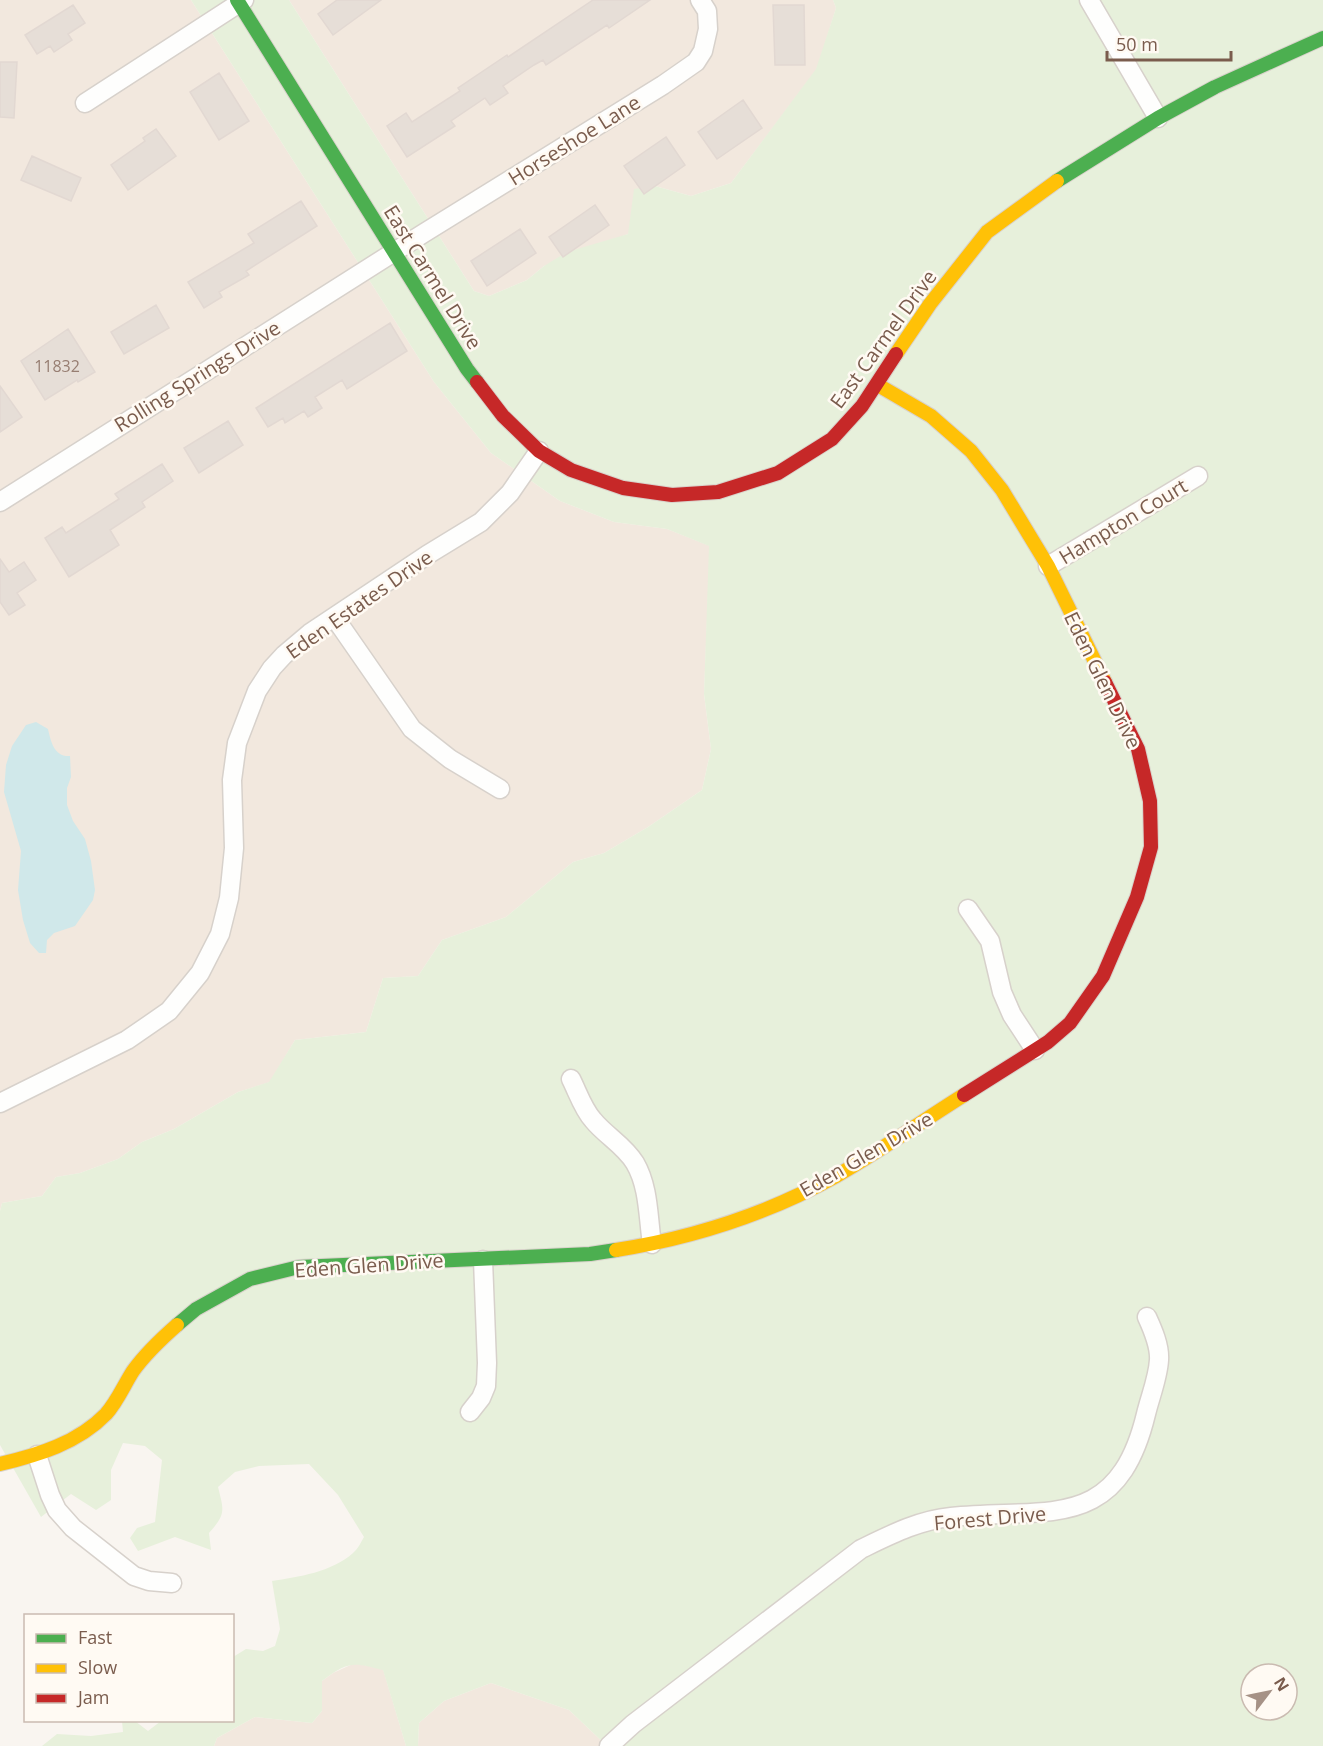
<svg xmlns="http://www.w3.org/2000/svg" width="1323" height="1746" viewBox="0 0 1323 1746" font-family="'Open Sans',sans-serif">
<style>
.residential{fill:#f2e8de}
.green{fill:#e7f0db;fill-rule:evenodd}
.water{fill:#d0e8ea}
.building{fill:#e6ded7;stroke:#e2d8d2;stroke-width:1.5}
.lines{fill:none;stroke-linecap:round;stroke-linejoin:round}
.street-casing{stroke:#d7d1cb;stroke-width:21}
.fast-casing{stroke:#d9d2cb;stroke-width:16}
.slow-casing{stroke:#d9d2cb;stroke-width:16}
.jam-casing{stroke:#d9d2cb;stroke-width:16}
.street{stroke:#fefefd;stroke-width:18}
.fast{stroke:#4caf50;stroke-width:14}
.slow{stroke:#ffc107;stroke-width:14}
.jam{stroke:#c62828;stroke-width:14}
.labels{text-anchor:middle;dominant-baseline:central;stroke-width:5;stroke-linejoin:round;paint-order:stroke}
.number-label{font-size:16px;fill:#977e72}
.street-label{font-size:20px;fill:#7a5c4d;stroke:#fffaf3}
</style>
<rect width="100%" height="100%" fill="#f9f5f0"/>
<path class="residential" d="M 0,0 L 191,0 L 434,382 L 491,453 L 560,501 L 614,522 L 667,529 L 710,546 L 704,694 L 711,749 L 702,790 L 648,827 L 604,853 L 573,862 L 506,917 L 442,940 L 418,976 L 383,978 L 366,1032 L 295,1040 L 270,1082 L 238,1092 L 174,1129 L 142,1142 L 118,1159 L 80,1173 L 56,1177 L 42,1196 L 2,1203 L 0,1211 Z
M 289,0 L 833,0 L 836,8 L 817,69 L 731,183 L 691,196 L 655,186 L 628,234 L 544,266 L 527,280 L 489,296 L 474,291 Z
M 355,1663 L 383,1669 L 406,1746 L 214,1746 L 217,1738 L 255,1717 L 312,1723 L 322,1711 L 322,1681 L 333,1673 Z
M 491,1683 L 569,1710 L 607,1746 L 418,1746 L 419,1723 L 444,1701 Z"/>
<path class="green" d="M 191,0 L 289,0 L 474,291 L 489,296 L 527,280 L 544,266 L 567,252 L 628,234 L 634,189 L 655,186 L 691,196 L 731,183 L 816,69 L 836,8 L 833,0 L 1323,0 L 1323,1746 L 607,1746 L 569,1710 L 491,1683 L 444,1701 L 419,1723 L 418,1746 L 406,1746 L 383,1670 C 353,1662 348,1661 322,1681 L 322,1711 L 312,1723 L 255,1717 L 217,1738 L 214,1746 L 42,1746 L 57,1734 L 91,1736 L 123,1732 L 122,1721 L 135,1721 L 148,1731 L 161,1721 L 232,1720 L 233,1657 L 246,1649 L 263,1651 L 275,1646 L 280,1629 L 272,1581 C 298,1577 332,1572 353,1553 C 358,1549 361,1542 364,1537 L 338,1495 L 309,1464 L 259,1466 L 235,1472 L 218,1487 C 224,1511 226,1514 209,1533 L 211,1550 L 175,1537 L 138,1551 L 130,1538 L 137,1528 L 155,1522 L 162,1460 L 145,1446 L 123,1443 L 111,1470 L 111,1500 L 96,1510 L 71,1494 L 41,1517 L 0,1445 L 0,1211 L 2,1203 L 42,1196 L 56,1177 L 80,1173 L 118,1159 L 142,1142 L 174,1129 L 238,1092 L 269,1082 L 295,1040 L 366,1032 L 383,978 L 418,976 L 442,940 L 506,917 L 573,862 L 604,853 L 648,827 L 702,790 L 711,749 L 704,694 L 709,546 L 667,529 L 614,522 L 560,501 L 491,453 L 434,382 ZM 1251,1674 L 1287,1674 L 1287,1710 L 1251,1710 Z"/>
<path class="water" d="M 36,722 L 48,729 C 51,742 54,757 70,756 L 71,777 L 67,788 L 67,805 L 73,821 L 85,839 L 91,861 L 95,890 L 93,900 L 75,926 L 54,933 L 47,940 L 46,953 L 39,953 L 30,943 L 23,920 L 18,890 L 21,851 L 4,792 L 6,765 L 12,746 L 26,725 Z"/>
<path class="building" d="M 337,0 L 381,0 L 333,35 L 318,14 Z
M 593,0 L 650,0 L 609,28 L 607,25 L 546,65 L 543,60 L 534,65 L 503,86 L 508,93 L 490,105 L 485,98 L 451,121 L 455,126 L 407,157 L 387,126 L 406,113 L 412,122 L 460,91 L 458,88 L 507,55 L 508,57 Z
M 73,5 L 85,23 L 68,34 L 72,40 L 54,52 L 50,46 L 37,54 L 25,35 Z
M 773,5 L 804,5 L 805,65 L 775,65 Z
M 0,62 L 17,62 L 14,118 L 0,117 Z
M 219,73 L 249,121 L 219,140 L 190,92 Z
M 743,100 L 762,128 L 717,159 L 698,132 Z
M 156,129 L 176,156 L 128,190 L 111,165 L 145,141 L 143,138 Z
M 666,137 L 685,165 L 644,194 L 624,166 Z
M 32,156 L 81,178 L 71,201 L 21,180 Z
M 301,201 L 317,226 L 246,271 L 249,275 L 219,292 L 222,297 L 204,308 L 188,282 L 254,243 L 248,234 Z
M 595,205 L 609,225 L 563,257 L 549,237 Z
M 520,229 L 536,253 L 487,286 L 471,261 Z
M 156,305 L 169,328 L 124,354 L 111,332 Z
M 390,323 L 407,351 L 347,389 L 342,380 L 315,397 L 322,408 L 308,417 L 304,411 L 285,423 L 283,418 L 268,427 L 256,408 Z
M 68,329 L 95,372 L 78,382 L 77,380 L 45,400 L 21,361 Z
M 0,386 L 22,417 L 0,432 Z
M 228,421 L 243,445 L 199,473 L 184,448 Z
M 162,464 L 173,481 L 142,502 L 145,507 L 110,530 L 119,545 L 69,577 L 45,538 L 62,527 L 66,533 L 119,499 L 115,494 Z
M 0,559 L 9,572 L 24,562 L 36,580 L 17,593 L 25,605 L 9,615 L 0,602 Z"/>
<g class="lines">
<g class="street-casing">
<path id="street" d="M 1089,0 L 1158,118
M 85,103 L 244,0
M 0,502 L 424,233 L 663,85 L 696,62 L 703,51 L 708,29 L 707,11 L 700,0
M 1048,566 L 1198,476
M 335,618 L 412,729 L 450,759 L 500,789
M 968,909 L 990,941 L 1002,992 L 1012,1015 L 1035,1050
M 571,1079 C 578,1093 583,1109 593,1120 C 606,1136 624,1145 635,1163 C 649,1187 648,1217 652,1244
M 0,1103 L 127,1040 L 169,1011 L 200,973 L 220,934 L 229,898 L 234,848 L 232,780 L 237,743 L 257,691 L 272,668 L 284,655 L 310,633 L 427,555 L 481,522 L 510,493 L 539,451
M 470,1412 L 481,1398 L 486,1386 L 487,1363 L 483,1260
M 37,1455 L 50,1495 L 57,1510 L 73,1528 L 134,1576 L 149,1581 L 172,1583
M 609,1746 L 633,1724 L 861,1549 C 890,1535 919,1520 951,1517 C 1047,1507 1117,1534 1146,1414 C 1150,1397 1158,1378 1159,1360 C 1160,1346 1153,1330 1147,1317"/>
</g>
<g class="fast-casing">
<path id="fast" d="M 237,0 L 467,369 L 477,382
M 1057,181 L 1158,118 L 1215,87 L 1323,38
M 177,1325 L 196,1309 L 250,1279 L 299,1267 L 590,1254 L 616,1250"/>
</g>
<g class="slow-casing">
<path id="slow" d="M 896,354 L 930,304 L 987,232 L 1057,181
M 878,385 L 931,416 L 971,451 L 1002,490 L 1048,566 L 1105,682
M 616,1250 C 692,1238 769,1213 836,1176 C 880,1151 921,1122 964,1095
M 0,1464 C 38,1455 78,1443 106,1414 C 117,1402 124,1385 133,1371 C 146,1353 161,1339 177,1325"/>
</g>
<g class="jam-casing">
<path id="jam" d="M 477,382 L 503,416 L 539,451 L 571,470 L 623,488 L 672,495 L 718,492 L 778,473 L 832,439 L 862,406 L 896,354
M 964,1095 L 1048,1042 L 1070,1023 L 1103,976 L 1137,897 L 1151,847 L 1150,801 L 1138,749 L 1105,682"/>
</g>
<use href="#street" class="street"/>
<use href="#fast" class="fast"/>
<use href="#slow" class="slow"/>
<use href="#jam" class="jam"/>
</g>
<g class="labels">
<g class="number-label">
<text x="57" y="366">11832</text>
</g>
<g class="street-label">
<text transform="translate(574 140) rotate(-32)">Horseshoe Lane</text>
<text transform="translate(433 277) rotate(58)">East Carmel Drive</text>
<text transform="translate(883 339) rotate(-54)">East Carmel Drive</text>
<text transform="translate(197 376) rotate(-32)">Rolling Springs Drive</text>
<text transform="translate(1123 521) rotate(-31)">Hampton Court</text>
<text transform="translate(359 604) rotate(-35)">Eden Estates Drive</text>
<text transform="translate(1103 680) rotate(64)">Eden Glen Drive</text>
<text transform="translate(866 1154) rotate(-30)">Eden Glen Drive</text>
<text transform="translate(369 1265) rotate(-4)">Eden Glen Drive</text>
<text transform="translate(990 1518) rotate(-5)">Forest Drive</text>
</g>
</g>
<rect x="24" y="1614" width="210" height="108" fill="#fffaf3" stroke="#cabbb1" stroke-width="1.5"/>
<rect x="36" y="1634" width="30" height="9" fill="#4caf50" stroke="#cabbb1" stroke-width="1.5"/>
<text x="78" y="1644" font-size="18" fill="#7a5c4d">Fast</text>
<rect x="36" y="1664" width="30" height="9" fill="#ffc107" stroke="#cabbb1" stroke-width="1.5"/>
<text x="78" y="1674" font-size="18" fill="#7a5c4d">Slow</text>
<rect x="36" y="1694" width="30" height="9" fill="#c62828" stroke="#cabbb1" stroke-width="1.5"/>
<text x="78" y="1704" font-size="18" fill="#7a5c4d">Jam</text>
<g transform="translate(1269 1692) rotate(58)"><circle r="28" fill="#fffaf3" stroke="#cabbb1" stroke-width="1.5"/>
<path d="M0-4.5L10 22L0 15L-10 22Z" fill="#a69286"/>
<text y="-9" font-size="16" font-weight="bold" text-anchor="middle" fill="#7a5c4d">N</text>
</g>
<path d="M1107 51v9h124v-9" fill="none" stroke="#7a5c4d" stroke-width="3"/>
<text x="1116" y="51" font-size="18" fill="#7a5c4d" stroke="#fffaf3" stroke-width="4.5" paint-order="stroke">50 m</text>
</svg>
